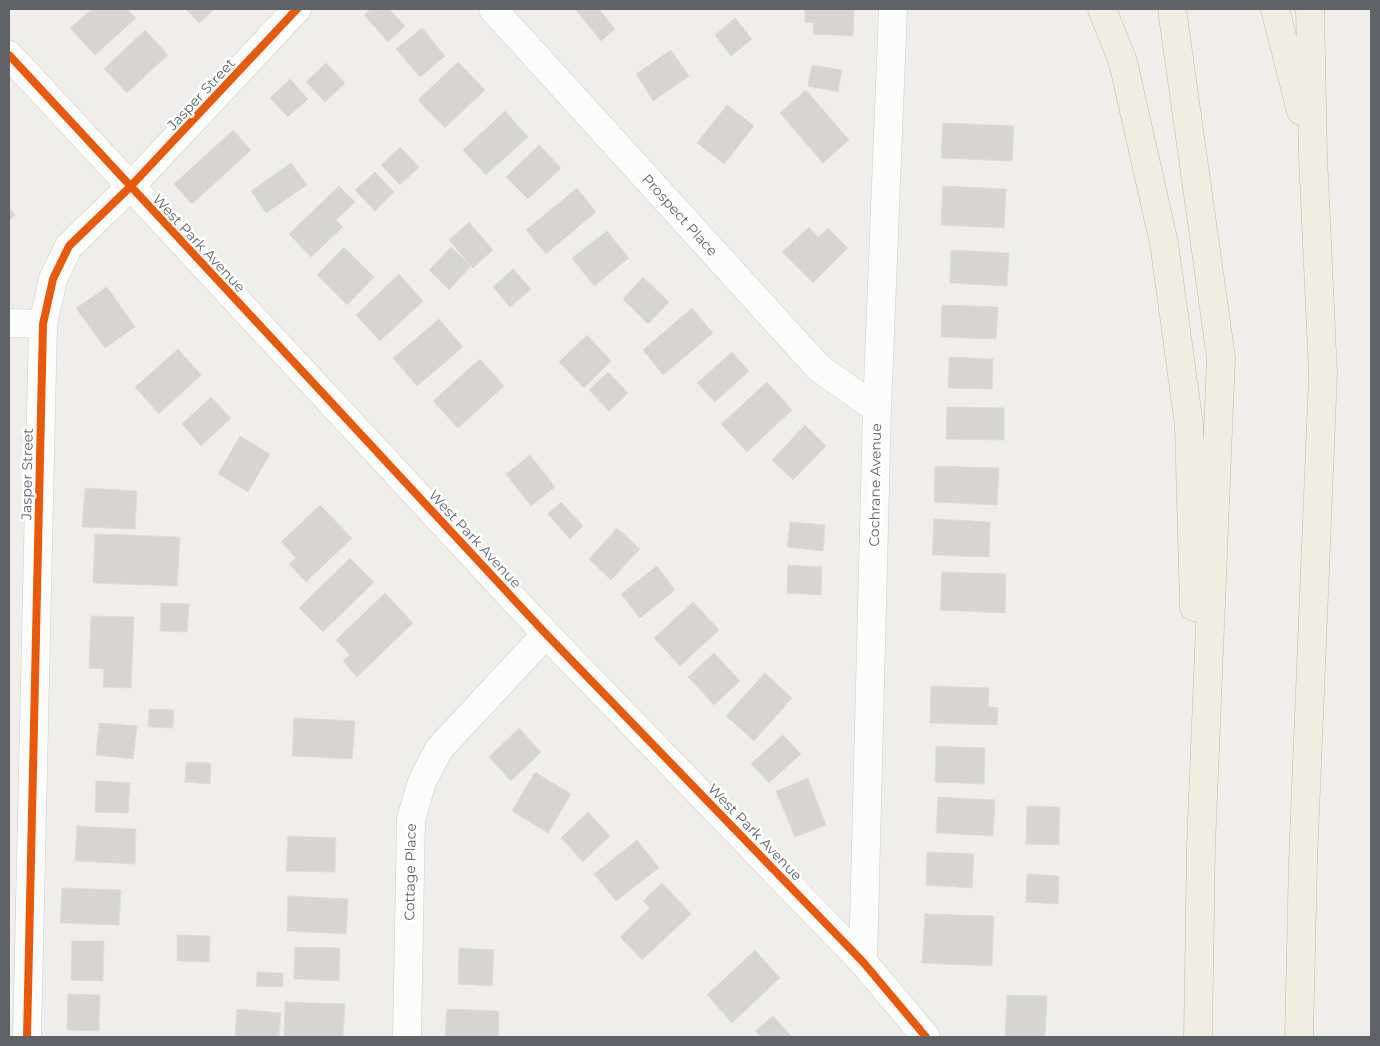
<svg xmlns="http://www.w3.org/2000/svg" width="1380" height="1046" viewBox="0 0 1380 1046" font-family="Montserrat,sans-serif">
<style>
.building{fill:#d6d5d3;stroke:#deddd9}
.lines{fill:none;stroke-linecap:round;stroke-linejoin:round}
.minor-casing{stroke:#cbcccc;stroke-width:29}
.highway-casing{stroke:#c8b996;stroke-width:29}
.minor{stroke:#fdfcfc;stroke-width:28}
.highway{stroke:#f0ede3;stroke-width:28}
.cycleway-casing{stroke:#fff;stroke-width:11}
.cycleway{stroke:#e8590c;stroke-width:8}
.labels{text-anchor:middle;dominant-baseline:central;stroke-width:5;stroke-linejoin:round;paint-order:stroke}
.street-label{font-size:14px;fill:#5f6368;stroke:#fff}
</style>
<rect width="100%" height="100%" fill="#efeeea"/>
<path class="building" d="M 92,9 L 127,9 L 136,18 L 95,55 L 70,28 Z
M 186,9 L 215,9 L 199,23 Z
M 371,9 L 389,9 L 405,26 L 388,42 L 364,15 Z
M 578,9 L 599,9 L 615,29 L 601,41 L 576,10 Z
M 805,9 L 854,9 L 853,36 L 813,34 L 814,23 L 805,22 Z
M 735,18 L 752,39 L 731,56 L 715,35 Z
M 422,28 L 445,56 L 420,77 L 396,49 Z
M 145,30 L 168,55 L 127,93 L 104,69 Z
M 671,50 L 689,76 L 653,101 L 636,74 Z
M 458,62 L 485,90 L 445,128 L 418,100 Z
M 326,63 L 345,83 L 325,102 L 306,82 Z
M 812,65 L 842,70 L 838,92 L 808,86 Z
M 290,79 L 308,99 L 288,117 L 270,98 Z
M 806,90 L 849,140 L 823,163 L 780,113 Z
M 727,105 L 754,126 L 724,164 L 697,143 Z
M 505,111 L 528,137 L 486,175 L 463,150 Z
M 943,123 L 1014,126 L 1012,161 L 941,158 Z
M 233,130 L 251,150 L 192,204 L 174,184 Z
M 539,145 L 561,168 L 528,199 L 506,177 Z
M 400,147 L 419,167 L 400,185 L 381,165 Z
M 291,163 L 307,185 L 266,213 L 251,191 Z
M 375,172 L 394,192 L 375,211 L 355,190 Z
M 339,186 L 355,202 L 336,220 L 343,227 L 311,257 L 289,234 Z
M 943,186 L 1006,189 L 1004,228 L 941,225 Z
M 577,188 L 596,212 L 546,254 L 526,230 Z
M 9,207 L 15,215 L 9,221 Z
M 469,222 L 493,250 L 473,268 L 449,240 Z
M 809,227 L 818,237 L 828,228 L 848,248 L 813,283 L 782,252 Z
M 607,231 L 629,258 L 594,286 L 572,258 Z
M 344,247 L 374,277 L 347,305 L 317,275 Z
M 451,247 L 471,266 L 449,290 L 429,270 Z
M 951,250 L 1009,253 L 1007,286 L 950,283 Z
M 513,269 L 531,289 L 510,307 L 493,287 Z
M 399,274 L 423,301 L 380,341 L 356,315 Z
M 643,277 L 669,302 L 648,324 L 623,299 Z
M 107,287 L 135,327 L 105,348 L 76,308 Z
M 942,305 L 998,307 L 996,339 L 941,337 Z
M 692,308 L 713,333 L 663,375 L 643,350 Z
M 439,319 L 463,347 L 417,386 L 393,358 Z
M 587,335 L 611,361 L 584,388 L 559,362 Z
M 178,349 L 201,375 L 159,414 L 135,387 Z
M 732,352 L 749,371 L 715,402 L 697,383 Z
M 949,357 L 993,359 L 992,389 L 948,388 Z
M 480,359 L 504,386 L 458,428 L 433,401 Z
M 608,372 L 628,393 L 609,411 L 589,390 Z
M 767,382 L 792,410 L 747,452 L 721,424 Z
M 211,397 L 231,418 L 201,446 L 182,424 Z
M 947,407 L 1004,408 L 1004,440 L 946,439 Z
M 805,425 L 826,446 L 793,480 L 772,460 Z
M 240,436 L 270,454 L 248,492 L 218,474 Z
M 530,455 L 555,487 L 531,506 L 506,474 Z
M 935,466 L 999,468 L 997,505 L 934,502 Z
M 85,488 L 137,491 L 135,529 L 82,527 Z
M 561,502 L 583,526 L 570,539 L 548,514 Z
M 320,505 L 352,538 L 306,582 L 289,564 L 296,558 L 281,542 Z
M 934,519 L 990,522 L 989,557 L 932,555 Z
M 790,522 L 825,525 L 823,551 L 787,547 Z
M 617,528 L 640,549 L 611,580 L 589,559 Z
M 95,534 L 180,537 L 177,586 L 93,583 Z
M 350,558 L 374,582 L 323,632 L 299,608 Z
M 788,565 L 822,567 L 821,595 L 787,593 Z
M 657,566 L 675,590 L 640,618 L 621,594 Z
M 942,572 L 1006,574 L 1005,613 L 940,610 Z
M 385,593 L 413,623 L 357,677 L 343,661 L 350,655 L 336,640 Z
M 693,602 L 719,630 L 680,666 L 654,638 Z
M 161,603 L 189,604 L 187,632 L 160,631 Z
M 91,616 L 134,617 L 131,688 L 103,687 L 104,669 L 89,668 Z
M 714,653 L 740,681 L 714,705 L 688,677 Z
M 765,673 L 792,698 L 754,741 L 726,716 Z
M 931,686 L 989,688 L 988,707 L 998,708 L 997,725 L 930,723 Z
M 149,709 L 174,710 L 173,728 L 148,727 Z
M 294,718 L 355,721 L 352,759 L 292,756 Z
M 99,723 L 137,726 L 133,759 L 96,755 Z
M 519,728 L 541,752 L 511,781 L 489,757 Z
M 783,735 L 801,754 L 769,783 L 751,764 Z
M 936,746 L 985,748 L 984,784 L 935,782 Z
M 186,762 L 211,763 L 210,784 L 185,782 Z
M 535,772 L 571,794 L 548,833 L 512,811 Z
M 808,778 L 826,825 L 795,837 L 776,791 Z
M 96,781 L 130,783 L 128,813 L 95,812 Z
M 938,797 L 995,800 L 993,836 L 936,833 Z
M 1027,806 L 1060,807 L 1059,845 L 1026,844 Z
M 588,812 L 610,836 L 583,862 L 561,838 Z
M 77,826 L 136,829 L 135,864 L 75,861 Z
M 288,836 L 336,838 L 335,872 L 286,871 Z
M 637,840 L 659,868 L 616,901 L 594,874 Z
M 927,852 L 974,854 L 972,888 L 926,885 Z
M 1027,874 L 1059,876 L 1058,904 L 1026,902 Z
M 662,883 L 691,914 L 642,960 L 620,937 L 650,908 L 643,901 Z
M 62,888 L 121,890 L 119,925 L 60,923 Z
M 288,896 L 348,899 L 346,934 L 287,931 Z
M 925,914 L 994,916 L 992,966 L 922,963 Z
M 177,935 L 210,936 L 209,962 L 177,961 Z
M 72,941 L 104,941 L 103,981 L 71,980 Z
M 295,947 L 340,948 L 339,981 L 294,979 Z
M 459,948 L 494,950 L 492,986 L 458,984 Z
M 755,950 L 780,978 L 732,1023 L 707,995 Z
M 257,972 L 283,973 L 283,987 L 256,986 Z
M 68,994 L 100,995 L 99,1031 L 67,1030 Z
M 1007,995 L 1047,996 L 1045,1037 L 1005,1037 Z
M 285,1002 L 345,1004 L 343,1037 L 284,1037 Z
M 237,1009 L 281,1013 L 279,1037 L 235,1037 Z
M 447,1009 L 499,1011 L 498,1037 L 445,1037 Z
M 773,1016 L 791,1036 L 789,1037 L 761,1037 L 755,1031 Z"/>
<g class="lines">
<g class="minor-casing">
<path id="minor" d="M 493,9 L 819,368 L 877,409
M 9,55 L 546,634 L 863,962 L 926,1037
M 9,323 L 43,324
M 863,962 L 877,409 L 893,9
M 27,1037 L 43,324 L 53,279 L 69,246 L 130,187 L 297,9
M 407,1037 L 411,819 L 422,782 L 439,749 L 546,634"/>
</g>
<g class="highway-casing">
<path id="highway" d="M 1102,9 L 1123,62 L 1164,243 L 1189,425 L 1194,607
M 1172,9 L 1221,358 L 1201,846 L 1198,1037
M 1275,9 L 1301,111
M 1299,1037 L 1303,861 L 1323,374 L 1313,156 L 1310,9"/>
</g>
<use href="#minor" class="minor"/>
<use href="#highway" class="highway"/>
<g class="cycleway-casing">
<path id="cycleway" d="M 9,55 L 546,634 L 863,962 L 926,1037
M 27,1037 L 43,324 L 53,279 L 69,246 L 130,187 L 297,9"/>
</g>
<use href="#cycleway" class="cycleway"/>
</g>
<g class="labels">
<g class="street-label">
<text transform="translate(201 94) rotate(-47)">Jasper Street</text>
<text transform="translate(680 215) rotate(48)">Prospect Place</text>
<text transform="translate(199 243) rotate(47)">West Park Avenue</text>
<text transform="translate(27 474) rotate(-89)">Jasper Street</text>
<text transform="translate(875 485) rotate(-89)">Cochrane Avenue</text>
<text transform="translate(475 539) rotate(47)">West Park Avenue</text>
<text transform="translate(755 832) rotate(46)">West Park Avenue</text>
<text transform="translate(410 872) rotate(-89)">Cottage Place</text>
</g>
</g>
<rect width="1380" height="1046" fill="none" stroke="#5f6368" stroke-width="20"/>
</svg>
